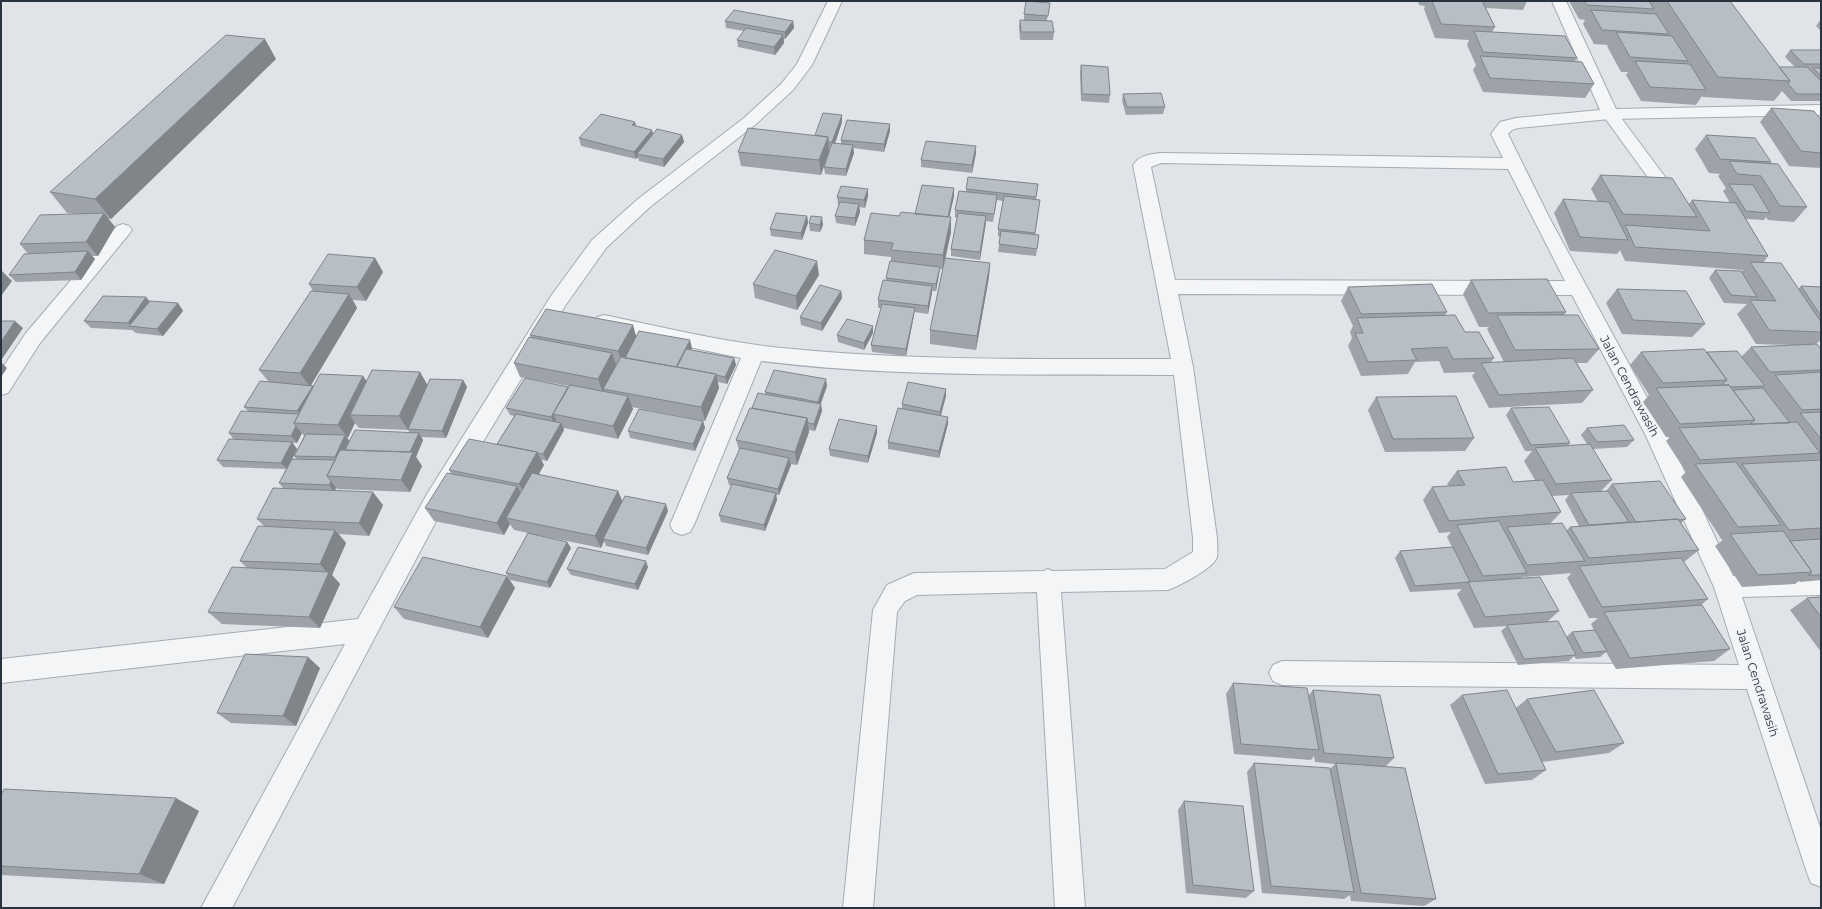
<svg xmlns="http://www.w3.org/2000/svg" width="1822" height="909" viewBox="0 0 1822 909" font-family="Montserrat,sans-serif">
<style>
.lines{fill:none;stroke-linecap:round;stroke-linejoin:round}
.service-casing{stroke:#a5abb3;stroke-width:2}
.minor-casing{stroke:#a5abb3;stroke-width:2}
.service{fill:#f3f5f7;fill-rule:evenodd}
.minor{fill:#f3f5f7;fill-rule:evenodd}
.wall{fill:#9da3a9;fill-rule:evenodd}
.shaded-wall{fill:#80858a}
.building{fill:#b7bec5;stroke:#80858a}
.labels{text-anchor:middle;dominant-baseline:central;stroke-width:3;stroke-linejoin:round;paint-order:stroke}
.street-label{font-size:12px;fill:#293340;stroke:#eff3f6}
</style>
<rect width="100%" height="100%" fill="#e0e4e9"/>
<g class="lines">
<g class="service-casing">
<path id="service" d="M 1610,109 L 1616,111 L 1680,197 L 1683,201 L 1680,205 L 1674,207 L 1668,205 L 1602,114 L 1604,111 Z"/>
</g>
<g class="minor-casing">
<path id="minor" d="M 828,1 L 842,1 L 812,65 L 793,90 L 756,124 L 650,207 L 606,248 L 565,306 L 443,508 L 232,908 L 201,908 L 345,644 L 1,683 L 1,659 L 358,619 L 427,494 L 551,296 L 592,240 L 638,199 L 744,118 L 781,84 L 797,64 Z
M 1552,1 L 1566,1 L 1616,109 L 1821,105 L 1821,115 L 1610,119 L 1518,128 L 1512,130 L 1508,134 L 1550,219 L 1668,436 L 1733,576 L 1821,573 L 1821,595 L 1742,597 L 1821,830 L 1821,887 L 1811,883 L 1807,873 L 1747,689 L 1282,685 L 1273,681 L 1269,673 L 1273,665 L 1282,661 L 1739,665 L 1714,587 L 1646,436 L 1572,295 L 1178,294 L 1193,367 L 1217,538 C 1217,544 1218,551 1217,557 C 1214,568 1179,586 1168,590 L 1061,592 L 1085,908 L 1055,908 L 1037,592 L 917,595 L 905,601 L 897,612 L 873,908 L 843,908 L 873,610 L 887,585 L 914,573 L 1044,571 L 1048,569 L 1052,571 L 1165,569 L 1193,552 L 1193,538 L 1174,375 C 1036,374 897,378 761,361 L 694,525 L 690,532 L 682,535 L 674,532 L 670,525 L 741,358 L 604,329 L 597,327 L 594,322 L 597,317 L 604,315 C 663,327 722,342 782,348 C 911,361 1042,359 1171,359 L 1133,165 C 1140,155 1150,154 1161,153 L 1503,158 L 1491,134 L 1500,122 L 1516,118 L 1600,110 ZM 1161,163 L 1508,169 L 1565,281 L 1175,280 L 1151,167 Z
M 123,224 L 129,226 L 132,230 L 129,234 L 40,343 L 8,393 L 1,395 L 1,370 L 26,333 L 117,226 Z"/>
</g>
<use href="#service" class="service"/>
<use href="#minor" class="minor"/>
</g>
<path class="wall" d="M 1418,1 L 1527,1 L 1523,10 L 1486,8 L 1495,27 L 1492,32 L 1577,58 L 1574,62 L 1594,84 L 1585,98 L 1483,92 L 1473,70 L 1476,65 L 1467,45 L 1469,40 L 1435,38 L 1424,9 L 1425,6 L 1419,5 Z
M 1569,1 L 1730,1 L 1779,67 L 1795,67 L 1785,57 L 1790,50 L 1821,50 L 1821,101 L 1791,101 L 1782,91 L 1774,101 L 1703,97 L 1702,96 L 1696,105 L 1641,101 L 1626,75 L 1628,72 L 1621,72 L 1607,46 L 1608,45 L 1594,44 L 1583,24 L 1585,20 L 1579,19 Z
M 1050,3 L 1047,20 L 1054,32 L 1053,40 L 1020,40 L 1019,27 L 1020,20 L 1024,20 L 1024,14 Z
M 1821,19 L 1821,31 L 1816,26 Z
M 725,21 L 793,21 L 794,28 L 785,39 L 784,39 L 784,43 L 775,55 L 738,47 L 737,40 L 744,31 L 726,28 Z
M 276,59 L 111,219 L 108,219 L 115,227 L 98,256 L 92,256 L 95,259 L 81,280 L 16,282 L 9,275 L 28,254 L 20,244 L 78,214 L 67,213 L 50,192 Z
M 1081,65 L 1110,95 L 1109,103 L 1081,101 L 1080,73 Z
M 1123,94 L 1165,107 L 1163,114 L 1126,115 L 1122,101 Z
M 1771,108 L 1821,120 L 1821,168 L 1789,166 L 1760,122 Z
M 842,122 L 835,144 L 841,144 L 841,140 L 890,124 L 890,131 L 884,152 L 853,148 L 854,153 L 846,176 L 825,174 L 824,167 L 830,149 L 829,149 L 829,151 L 821,175 L 741,166 L 738,152 L 815,135 Z
M 636,126 L 653,134 L 682,135 L 684,142 L 664,167 L 639,161 L 638,157 L 636,159 L 581,146 L 579,138 Z
M 1706,135 L 1771,162 L 1769,164 L 1807,207 L 1794,222 L 1768,220 L 1766,217 L 1764,220 L 1746,219 L 1768,256 L 1763,263 L 1798,289 L 1801,286 L 1821,287 L 1821,340 L 1816,344 L 1821,349 L 1821,580 L 1800,582 L 1799,581 L 1795,584 L 1742,587 L 1715,546 L 1723,540 L 1722,540 L 1681,477 L 1686,472 L 1666,441 L 1670,437 L 1666,437 L 1643,402 L 1649,395 L 1630,365 L 1641,352 L 1707,352 L 1742,356 L 1751,347 L 1794,345 L 1756,344 L 1737,314 L 1747,304 L 1724,303 L 1709,278 L 1715,270 L 1741,272 L 1743,270 L 1625,261 L 1620,250 L 1617,254 L 1570,251 L 1554,213 L 1563,199 L 1598,202 L 1591,189 L 1600,175 L 1689,204 L 1692,200 L 1730,203 L 1723,191 L 1726,188 L 1718,176 L 1720,174 L 1709,173 L 1695,149 Z
M 976,153 L 972,173 L 921,167 L 921,160 Z
M 1038,184 L 1036,200 L 1040,200 L 1035,235 L 1039,235 L 1036,256 L 998,252 L 1000,237 L 998,236 L 998,229 L 1003,201 L 997,200 L 993,222 L 986,221 L 980,260 L 951,256 L 951,249 L 957,218 L 955,217 L 955,210 L 966,192 L 966,189 Z
M 868,196 L 865,208 L 859,207 L 860,212 L 855,226 L 836,223 L 835,216 L 839,205 L 838,205 L 837,197 Z
M 954,196 L 949,217 L 951,217 L 951,232 L 943,269 L 940,269 L 939,274 L 936,291 L 932,291 L 928,314 L 914,312 L 914,315 L 906,356 L 872,352 L 871,345 L 881,308 L 878,308 L 878,300 L 886,280 L 886,278 L 891,261 L 891,257 L 864,254 L 864,240 L 899,216 L 915,214 Z
M 807,216 L 808,223 L 802,240 L 771,236 L 770,229 Z
M 809,223 L 823,225 L 820,232 L 810,231 Z
M 375,258 L 383,272 L 366,301 L 353,300 L 357,308 L 311,385 L 313,386 L 363,376 L 366,381 L 420,372 L 427,385 L 463,380 L 467,387 L 446,438 L 421,437 L 423,440 L 416,457 L 422,466 L 410,492 L 337,489 L 336,488 L 335,490 L 383,505 L 369,536 L 339,534 L 346,543 L 332,575 L 340,584 L 320,628 L 222,624 L 208,612 L 247,568 L 240,561 L 265,527 L 257,519 L 283,488 L 279,483 L 286,469 L 223,467 L 217,460 L 234,440 L 229,433 L 248,411 L 244,407 L 269,382 L 259,370 L 313,291 L 309,284 ZM 355,423 L 359,428 L 408,430 L 410,433 L 350,441 L 347,438 ZM 302,433 L 304,436 L 294,456 L 297,459 L 292,459 L 297,449 L 292,443 L 297,443 Z
M 990,263 L 989,277 L 976,350 L 930,344 L 930,330 Z
M 819,275 L 797,310 L 755,298 L 753,284 Z
M 1471,280 L 1566,312 L 1564,315 L 1599,349 L 1587,363 L 1577,363 L 1593,390 L 1582,403 L 1489,408 L 1472,376 L 1475,372 L 1444,373 L 1439,361 L 1415,362 L 1408,374 L 1361,376 L 1348,346 L 1352,338 L 1350,332 L 1353,326 L 1341,301 L 1348,287 L 1447,312 L 1445,315 L 1494,358 L 1491,362 L 1504,362 L 1487,329 L 1489,327 L 1479,327 L 1463,294 Z
M 1617,289 L 1705,324 L 1692,337 L 1622,334 L 1606,303 Z
M 841,291 L 842,298 L 822,331 L 801,325 L 800,317 Z
M 150,302 L 178,303 L 183,311 L 163,336 L 136,333 L 132,330 L 91,328 L 84,321 Z
M 873,326 L 873,333 L 864,350 L 838,342 L 837,335 Z
M 530,335 L 637,336 L 692,348 L 690,350 L 734,358 L 736,365 L 727,384 L 718,382 L 719,388 L 705,421 L 632,407 L 633,409 L 618,439 L 564,428 L 564,430 L 547,461 L 541,460 L 544,465 L 538,475 L 618,491 L 622,501 L 668,511 L 648,555 L 606,546 L 604,541 L 601,548 L 533,534 L 567,542 L 571,548 L 550,588 L 510,580 L 506,573 L 528,533 L 514,530 L 510,524 L 504,535 L 434,521 L 425,508 L 451,473 L 449,470 L 497,444 L 514,416 L 510,415 L 506,408 L 569,387 L 569,386 L 520,377 L 514,363 L 531,338 Z
M 827,386 L 820,404 L 822,411 L 815,431 L 809,430 L 809,432 L 797,465 L 790,464 L 791,465 L 779,495 L 776,495 L 777,500 L 765,531 L 721,522 L 719,515 L 732,486 L 729,485 L 727,478 L 739,450 L 736,440 L 752,408 L 765,394 L 765,392 Z
M 946,396 L 940,416 L 948,417 L 948,424 L 939,458 L 888,449 L 888,442 L 902,409 L 902,404 Z
M 1376,397 L 1474,438 L 1465,451 L 1385,452 L 1368,410 Z
M 1511,408 L 1570,443 L 1568,446 L 1587,444 L 1581,435 L 1587,428 L 1634,440 L 1627,447 L 1593,449 L 1612,480 L 1601,491 L 1606,491 L 1612,484 L 1686,519 L 1681,523 L 1699,550 L 1684,562 L 1708,599 L 1700,606 L 1730,649 L 1714,661 L 1616,669 L 1606,652 L 1600,657 L 1576,659 L 1574,656 L 1569,661 L 1518,665 L 1501,631 L 1507,626 L 1474,628 L 1457,594 L 1462,589 L 1410,592 L 1395,558 L 1400,551 L 1452,547 L 1447,537 L 1451,532 L 1439,533 L 1423,500 L 1432,487 L 1449,486 L 1447,484 L 1457,471 L 1513,482 L 1535,480 L 1524,461 L 1532,451 L 1525,451 L 1506,415 ZM 1569,495 L 1565,500 L 1579,526 L 1570,527 L 1567,530 L 1550,524 L 1561,512 L 1552,496 ZM 1575,570 L 1567,578 L 1589,618 L 1598,618 L 1591,624 L 1594,630 L 1572,632 L 1566,637 L 1547,622 L 1559,611 L 1521,578 L 1523,577 L 1572,573 Z
M 703,421 L 705,428 L 695,451 L 630,438 L 628,431 Z
M 877,433 L 868,463 L 830,456 L 829,449 Z
M 648,567 L 638,590 L 571,575 L 567,569 Z
M 507,576 L 515,588 L 488,638 L 404,619 L 394,607 Z
M 1821,597 L 1821,652 L 1790,610 L 1807,598 Z
M 320,668 L 296,726 L 231,723 L 217,713 Z
M 1233,683 L 1309,695 L 1313,690 L 1394,758 L 1385,767 L 1436,899 L 1424,906 L 1351,901 L 1350,895 L 1344,899 L 1262,893 L 1247,772 L 1254,763 L 1330,769 L 1335,764 L 1315,762 L 1314,756 L 1311,760 L 1234,754 L 1226,694 Z
M 1462,695 L 1516,708 L 1527,699 L 1624,743 L 1609,753 L 1542,762 L 1546,770 L 1532,780 L 1485,784 L 1450,705 Z
M 1,795 L 199,811 L 164,884 L 1,875 Z
M 1184,801 L 1254,891 L 1246,898 L 1186,893 L 1178,810 Z"/>
<path class="shaded-wall" d="M 793,21 L 794,28 L 785,39 L 785,32 Z
M 783,35 L 784,43 L 775,55 L 774,47 Z
M 265,39 L 276,59 L 111,219 L 95,199 Z
M 842,115 L 842,122 L 833,149 L 832,142 Z
M 635,122 L 637,129 L 632,125 Z
M 890,124 L 890,131 L 884,152 L 884,144 Z
M 652,130 L 654,137 L 637,154 L 638,157 L 636,159 L 634,152 Z
M 682,135 L 684,142 L 664,167 L 663,159 Z
M 828,137 L 829,151 L 821,175 L 819,160 Z
M 853,145 L 854,153 L 846,176 L 846,169 Z
M 976,146 L 976,153 L 972,173 L 972,165 Z
M 954,188 L 954,196 L 947,228 L 947,220 Z
M 868,189 L 868,196 L 865,208 L 864,200 Z
M 859,204 L 860,212 L 855,226 L 855,218 Z
M 104,213 L 115,227 L 98,256 L 86,242 Z
M 807,216 L 808,223 L 802,240 L 801,233 Z
M 986,216 L 986,223 L 980,260 L 980,252 Z
M 822,217 L 823,225 L 820,232 L 820,225 Z
M 951,217 L 951,232 L 943,269 L 943,255 Z
M 88,251 L 95,259 L 81,280 L 75,272 Z
M 375,258 L 383,272 L 366,301 L 357,287 Z
M 817,261 L 819,275 L 797,310 L 796,296 Z
M 990,263 L 989,277 L 976,350 L 977,336 Z
M 940,267 L 939,274 L 936,291 L 936,284 Z
M 1,270 L 12,281 L 1,296 Z
M 932,286 L 932,293 L 928,314 L 928,306 Z
M 841,291 L 842,298 L 822,331 L 821,323 Z
M 349,294 L 357,308 L 310,387 L 300,373 Z
M 146,297 L 152,304 L 132,326 L 128,323 Z
M 178,303 L 183,311 L 163,336 L 157,329 Z
M 915,308 L 914,315 L 906,356 L 906,349 Z
M 15,321 L 23,328 L 2,359 L 1,358 L 1,342 Z
M 633,325 L 637,339 L 623,365 L 618,351 Z
M 873,326 L 873,333 L 864,350 L 864,343 Z
M 690,340 L 692,348 L 681,369 L 676,368 Z
M 612,353 L 617,367 L 603,389 L 604,391 L 603,393 L 598,379 Z
M 734,358 L 736,365 L 727,384 L 725,377 Z
M 1,362 L 7,368 L 1,377 Z
M 420,372 L 428,386 L 408,430 L 399,416 Z
M 716,374 L 719,388 L 705,421 L 701,407 Z
M 363,376 L 372,389 L 350,415 L 355,423 L 348,438 L 338,425 Z
M 826,379 L 827,386 L 819,409 L 818,402 Z
M 463,380 L 467,387 L 446,438 L 442,431 Z
M 313,386 L 318,393 L 302,417 L 297,411 Z
M 568,387 L 571,394 L 553,414 L 556,420 L 554,424 L 551,417 Z
M 946,389 L 946,396 L 940,419 L 940,412 Z
M 628,396 L 633,409 L 618,439 L 613,426 Z
M 821,404 L 822,411 L 815,431 L 814,424 Z
M 948,417 L 948,424 L 939,458 L 939,451 Z
M 807,418 L 809,432 L 797,465 L 795,452 Z
M 703,421 L 705,428 L 695,451 L 693,444 Z
M 561,423 L 564,430 L 547,461 L 543,454 Z
M 296,426 L 302,433 L 297,443 L 291,436 Z
M 877,426 L 877,433 L 868,463 L 868,456 Z
M 419,433 L 423,440 L 416,457 L 422,466 L 410,492 L 401,480 L 410,452 Z
M 345,435 L 350,442 L 340,463 L 335,457 Z
M 292,442 L 297,449 L 287,469 L 281,463 Z
M 537,452 L 544,465 L 526,497 L 519,484 Z
M 789,458 L 791,465 L 779,495 L 778,489 Z
M 331,481 L 336,488 L 334,492 L 329,485 Z
M 517,486 L 524,499 L 506,518 L 510,524 L 504,535 L 497,523 Z
M 618,491 L 623,503 L 603,539 L 604,541 L 601,548 L 595,536 Z
M 373,492 L 383,505 L 369,536 L 359,523 Z
M 776,493 L 777,500 L 765,531 L 764,525 Z
M 666,504 L 668,511 L 648,555 L 646,548 Z
M 335,530 L 346,543 L 332,575 L 340,584 L 320,628 L 309,617 L 328,574 L 320,564 Z
M 567,542 L 571,548 L 550,588 L 547,582 Z
M 646,561 L 648,567 L 638,590 L 635,584 Z
M 507,576 L 515,588 L 488,638 L 480,627 Z
M 308,657 L 320,668 L 296,726 L 283,716 Z
M 176,798 L 199,811 L 164,884 L 139,874 Z"/>
<path class="building" d="M 1026,1 L 1050,3 L 1048,16 L 1024,14 Z
M 1432,1 L 1482,1 L 1495,27 L 1441,24 Z
M 1584,1 L 1649,1 L 1654,9 L 1587,5 Z
M 1667,1 L 1730,1 L 1790,81 L 1718,77 Z
M 734,10 L 793,21 L 785,32 L 725,21 Z
M 1591,10 L 1656,14 L 1669,34 L 1602,30 Z
M 1020,20 L 1052,21 L 1054,32 L 1021,32 Z
M 746,28 L 783,35 L 774,47 L 737,40 Z
M 1474,31 L 1565,36 L 1577,58 L 1483,52 Z
M 1616,32 L 1672,36 L 1688,61 L 1630,57 Z
M 226,35 L 265,39 L 95,199 L 50,192 Z
M 1790,50 L 1821,50 L 1821,64 L 1804,64 Z
M 1480,56 L 1582,62 L 1594,84 L 1490,78 Z
M 1635,61 L 1690,64 L 1706,90 L 1650,87 Z
M 1081,65 L 1108,67 L 1110,95 L 1082,94 Z
M 1779,67 L 1807,67 L 1821,81 L 1821,94 L 1797,94 L 1788,84 L 1790,81 Z
M 1813,68 L 1821,68 L 1821,76 Z
M 1161,93 L 1165,107 L 1127,107 L 1123,94 Z
M 1771,108 L 1814,111 L 1821,120 L 1821,153 L 1801,151 Z
M 823,113 L 842,115 L 832,142 L 828,142 L 828,137 L 815,135 Z
M 601,114 L 635,122 L 632,125 L 652,130 L 634,152 L 579,138 Z
M 847,120 L 890,124 L 884,144 L 841,140 Z
M 748,128 L 828,137 L 819,160 L 738,152 Z
M 657,129 L 682,135 L 663,159 L 637,154 Z
M 1706,135 L 1755,138 L 1771,162 L 1720,159 Z
M 926,141 L 976,146 L 972,165 L 921,160 Z
M 832,143 L 853,145 L 846,169 L 824,167 Z
M 1729,161 L 1778,164 L 1807,207 L 1780,206 L 1761,176 L 1737,174 Z
M 1600,175 L 1672,178 L 1697,217 L 1623,214 Z
M 968,177 L 1038,184 L 1036,197 L 966,189 Z
M 1729,184 L 1753,185 L 1770,213 L 1746,211 Z
M 922,185 L 954,188 L 948,217 L 915,214 Z
M 841,186 L 868,189 L 864,200 L 837,197 Z
M 959,191 L 997,195 L 994,214 L 955,210 Z
M 1004,196 L 1040,200 L 1035,233 L 998,229 Z
M 1563,199 L 1609,202 L 1628,240 L 1580,237 Z
M 1692,200 L 1736,203 L 1768,256 L 1635,247 L 1625,225 L 1710,231 Z
M 840,202 L 859,204 L 855,218 L 835,216 Z
M 901,212 L 951,217 L 943,255 L 891,250 L 893,243 L 864,240 L 871,213 L 899,216 Z
M 104,213 L 86,242 L 20,244 L 40,215 Z
M 776,213 L 807,216 L 801,233 L 770,229 Z
M 958,213 L 986,216 L 980,252 L 951,249 Z
M 811,216 L 822,217 L 820,225 L 809,223 Z
M 1001,231 L 1039,235 L 1037,249 L 999,244 Z
M 775,250 L 817,261 L 796,296 L 753,284 Z
M 88,251 L 75,272 L 9,275 L 24,254 Z
M 328,254 L 375,258 L 357,287 L 309,284 Z
M 945,258 L 990,263 L 977,336 L 930,330 Z
M 890,261 L 940,267 L 936,284 L 886,278 Z
M 1750,262 L 1781,263 L 1821,322 L 1821,332 L 1769,330 L 1750,300 L 1776,301 Z
M 1715,270 L 1741,271 L 1757,297 L 1731,295 Z
M 1547,279 L 1566,312 L 1488,313 L 1471,280 Z
M 883,280 L 932,286 L 928,306 L 878,300 Z
M 1432,284 L 1447,312 L 1361,314 L 1348,287 Z
M 820,285 L 841,291 L 821,323 L 800,317 Z
M 1801,286 L 1821,287 L 1821,316 Z
M 1617,289 L 1686,291 L 1705,324 L 1633,320 Z
M 311,291 L 349,294 L 300,373 L 259,370 Z
M 103,296 L 146,297 L 128,323 L 84,321 Z
M 150,301 L 178,303 L 157,329 L 129,326 Z
M 882,304 L 915,308 L 906,349 L 871,345 Z
M 546,309 L 633,325 L 618,351 L 530,335 Z
M 1455,315 L 1465,332 L 1479,332 L 1494,358 L 1453,359 L 1447,347 L 1411,349 L 1417,360 L 1368,362 L 1355,333 L 1363,333 L 1357,318 Z
M 1497,315 L 1578,315 L 1599,349 L 1515,350 Z
M 847,319 L 873,326 L 864,343 L 837,335 Z
M 1,321 L 15,321 L 1,342 Z
M 639,331 L 690,340 L 676,367 L 625,358 Z
M 529,337 L 612,353 L 598,379 L 514,363 Z
M 1817,344 L 1821,349 L 1821,370 L 1770,372 L 1751,347 Z
M 686,349 L 734,358 L 725,377 L 716,375 L 716,374 L 677,367 Z
M 1704,349 L 1727,380 L 1663,383 L 1641,352 Z
M 1737,351 L 1765,386 L 1731,387 L 1729,385 L 1724,385 L 1723,384 L 1727,380 L 1707,352 Z
M 621,357 L 716,374 L 701,407 L 603,389 Z
M 1573,358 L 1593,390 L 1499,395 L 1481,363 Z
M 372,370 L 420,372 L 399,416 L 350,415 Z
M 774,370 L 826,379 L 818,402 L 765,392 Z
M 1821,372 L 1821,409 L 1802,410 L 1775,375 Z
M 320,374 L 363,376 L 338,425 L 294,423 Z
M 525,378 L 568,387 L 551,417 L 506,408 Z
M 430,379 L 463,380 L 442,431 L 408,429 Z
M 260,381 L 313,386 L 297,411 L 244,407 Z
M 908,382 L 946,389 L 940,412 L 902,404 Z
M 570,385 L 628,396 L 613,426 L 553,414 Z
M 1729,385 L 1755,420 L 1680,424 L 1656,388 Z
M 1763,388 L 1790,423 L 1752,424 L 1751,423 L 1755,420 L 1733,390 Z
M 758,393 L 821,404 L 814,424 L 808,423 L 807,418 L 752,408 Z
M 1456,396 L 1474,438 L 1393,439 L 1376,397 Z
M 1549,407 L 1570,443 L 1531,445 L 1511,408 Z
M 750,408 L 807,418 L 795,452 L 736,440 Z
M 898,408 L 948,417 L 939,451 L 888,442 Z
M 639,409 L 703,421 L 693,444 L 628,431 Z
M 241,411 L 299,414 L 294,423 L 296,426 L 291,436 L 229,433 Z
M 1821,412 L 1821,439 L 1800,413 Z
M 516,414 L 561,423 L 543,454 L 538,453 L 537,452 L 497,444 Z
M 839,419 L 877,426 L 868,456 L 829,449 Z
M 1797,422 L 1820,453 L 1700,460 L 1679,428 Z
M 1624,425 L 1634,440 L 1597,442 L 1587,428 Z
M 355,430 L 419,433 L 410,452 L 345,450 Z
M 306,434 L 345,435 L 335,457 L 294,456 Z
M 229,439 L 292,442 L 281,463 L 217,460 Z
M 469,439 L 537,452 L 519,484 L 449,470 Z
M 1590,444 L 1612,480 L 1556,484 L 1535,448 Z
M 740,448 L 789,458 L 778,489 L 727,478 Z
M 340,450 L 413,452 L 401,480 L 327,476 Z
M 292,459 L 335,460 L 327,476 L 331,481 L 329,485 L 279,483 Z
M 1821,460 L 1821,528 L 1789,530 L 1742,464 Z
M 1736,462 L 1781,525 L 1738,527 L 1695,464 Z
M 1506,467 L 1513,482 L 1543,480 L 1561,512 L 1449,521 L 1432,487 L 1465,485 L 1457,471 Z
M 447,473 L 517,486 L 497,523 L 425,508 Z
M 532,473 L 618,491 L 595,536 L 506,518 Z
M 1660,481 L 1686,519 L 1679,520 L 1678,519 L 1636,522 L 1612,484 Z
M 732,484 L 776,493 L 764,525 L 719,515 Z
M 273,488 L 373,492 L 359,523 L 257,519 Z
M 1608,491 L 1629,522 L 1589,525 L 1571,493 Z
M 625,496 L 666,504 L 646,548 L 603,539 Z
M 1678,519 L 1699,550 L 1589,558 L 1570,527 Z
M 1499,521 L 1527,573 L 1483,576 L 1457,525 Z
M 1562,523 L 1585,561 L 1527,565 L 1507,527 Z
M 258,526 L 335,530 L 320,564 L 240,561 Z
M 1783,531 L 1812,572 L 1758,575 L 1730,534 Z
M 528,533 L 567,542 L 547,582 L 506,573 Z
M 1821,539 L 1821,575 L 1808,575 L 1812,572 L 1790,541 Z
M 578,547 L 646,561 L 635,584 L 567,569 Z
M 1453,547 L 1470,582 L 1415,586 L 1400,551 Z
M 423,557 L 507,576 L 480,627 L 394,607 Z
M 1681,558 L 1708,599 L 1602,607 L 1579,566 Z
M 232,567 L 329,572 L 309,617 L 208,612 Z
M 1540,577 L 1559,611 L 1485,617 L 1468,582 Z
M 1821,597 L 1821,617 L 1807,598 Z
M 1702,605 L 1730,649 L 1630,658 L 1604,612 Z
M 1558,621 L 1576,655 L 1524,659 L 1507,625 Z
M 1595,630 L 1607,651 L 1583,653 L 1572,632 Z
M 245,654 L 308,657 L 283,716 L 217,713 Z
M 1233,683 L 1307,688 L 1319,750 L 1241,744 Z
M 1313,690 L 1380,695 L 1394,758 L 1324,753 Z
M 1507,690 L 1546,770 L 1498,774 L 1462,695 Z
M 1594,690 L 1624,743 L 1556,752 L 1527,699 Z
M 1254,763 L 1330,768 L 1354,892 L 1271,886 Z
M 1336,763 L 1405,768 L 1436,899 L 1361,893 Z
M 4,789 L 176,798 L 139,874 L 1,866 L 1,795 Z
M 1184,801 L 1243,806 L 1254,891 L 1193,885 Z"/>
<g class="labels">
<g class="street-label">
<text transform="translate(1630 386) rotate(62)">Jalan Cendrawasih</text>
<text transform="translate(1758 683) rotate(72)">Jalan Cendrawasih</text>
</g>
</g>
<rect width="1822" height="909" fill="none" stroke="#293340" stroke-width="4"/>
</svg>
